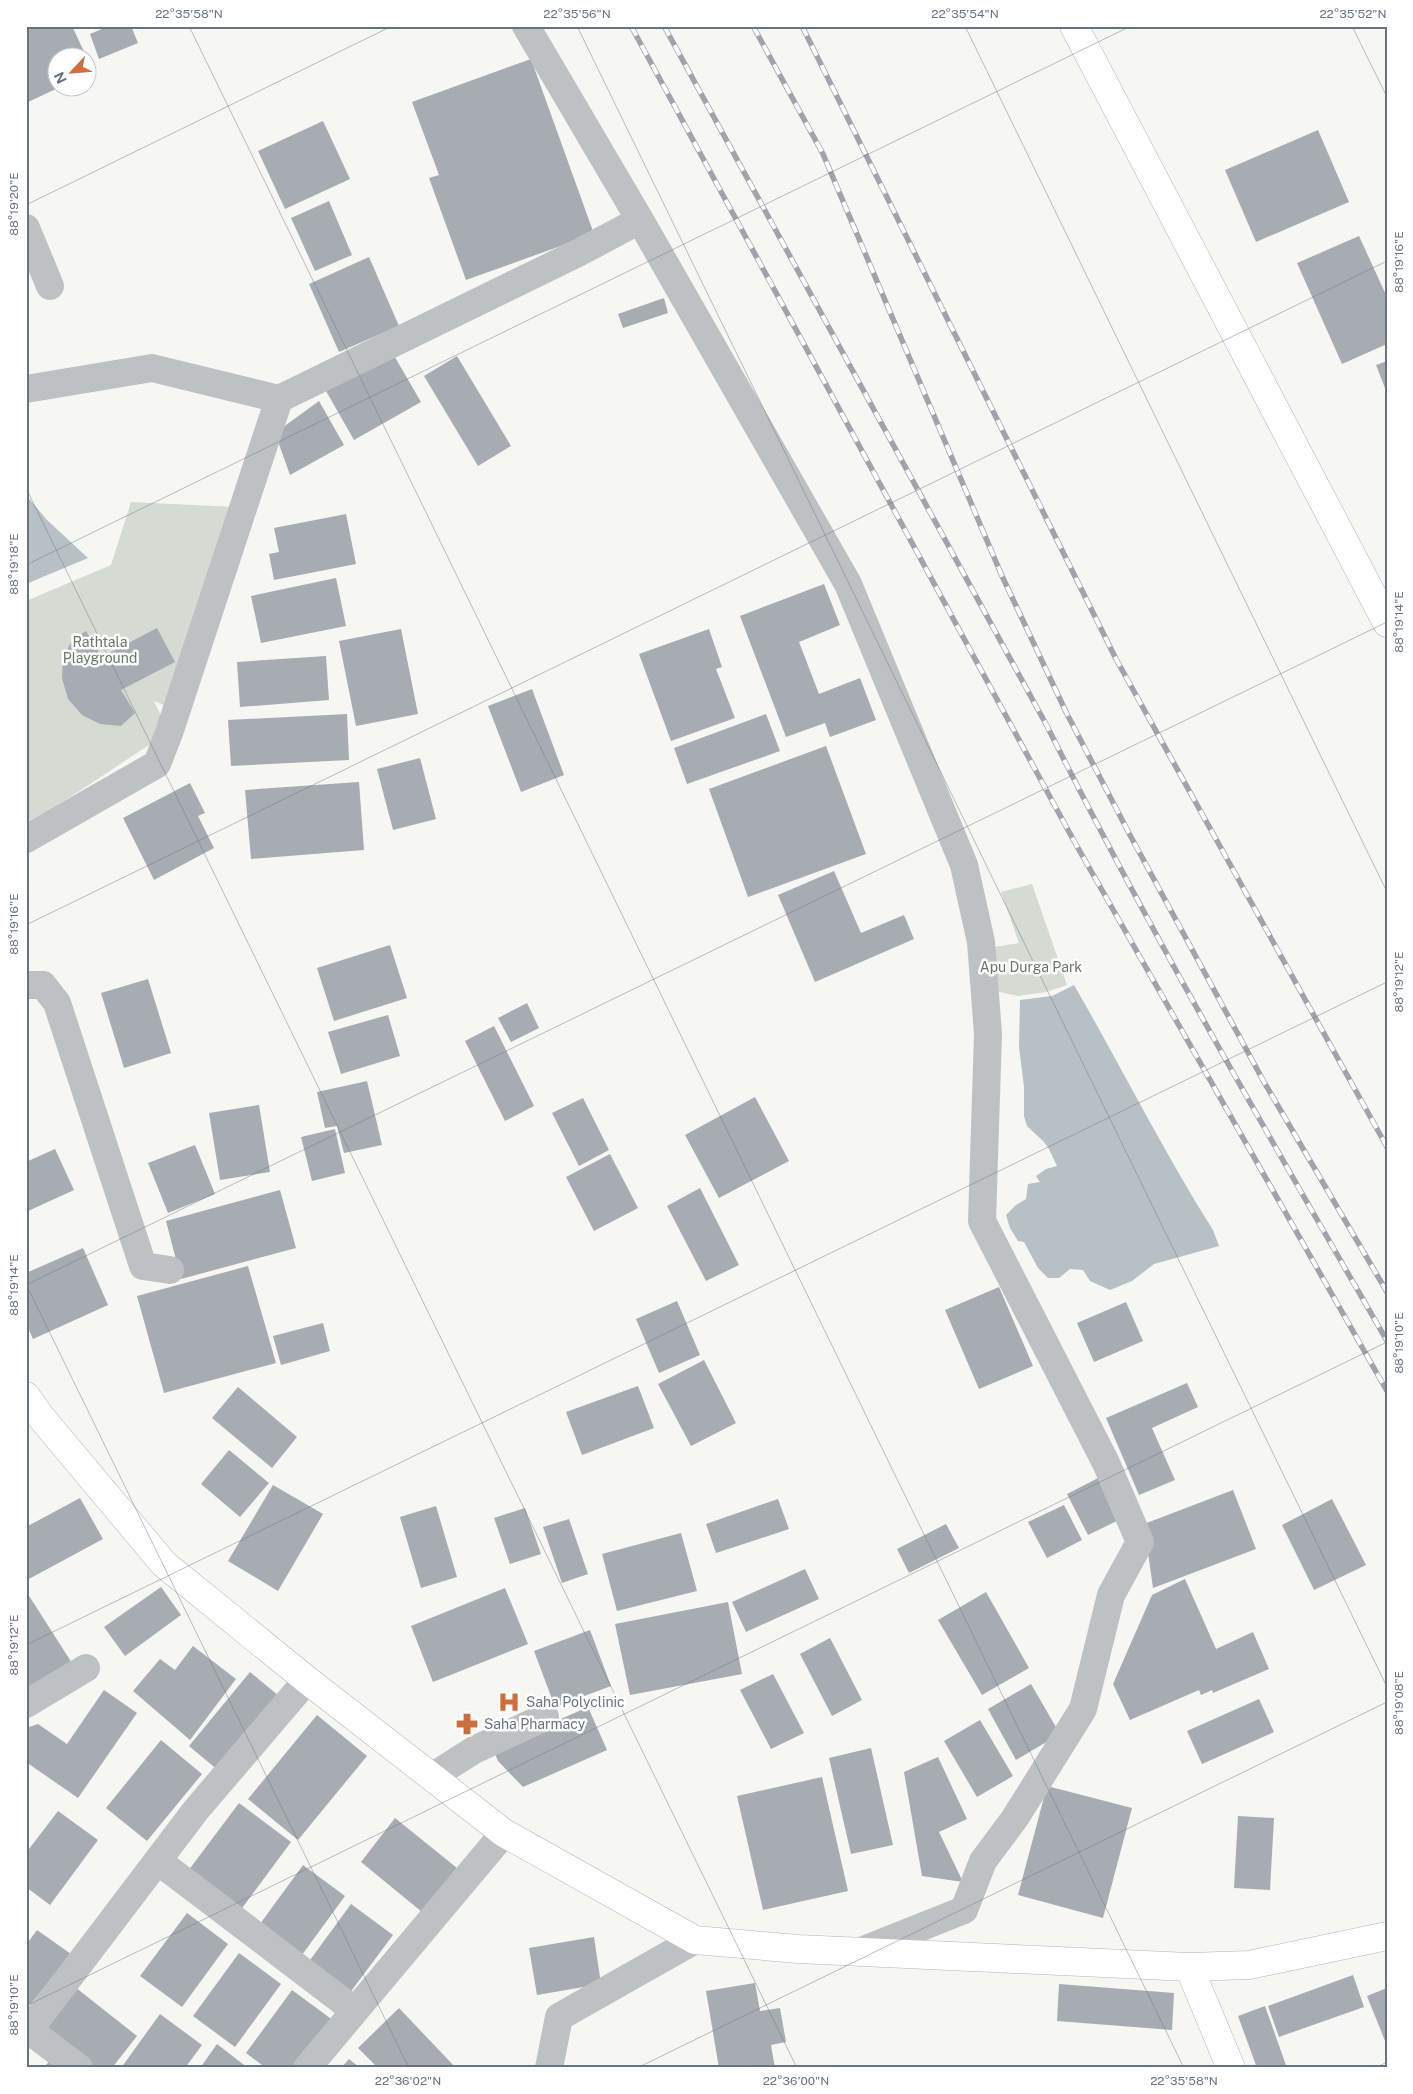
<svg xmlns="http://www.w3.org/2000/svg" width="1413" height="2094" viewBox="0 0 1413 2094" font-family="'Public Sans',sans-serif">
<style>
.green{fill:#d5dad3}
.water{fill:#b7c0c5}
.building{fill:#a7acb2}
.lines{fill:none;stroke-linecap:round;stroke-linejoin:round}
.major-casing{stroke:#b2b5b9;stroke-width:29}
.minor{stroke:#bec1c4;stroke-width:28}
.major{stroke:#fff;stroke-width:28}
.rail-casing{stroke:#a0a4aa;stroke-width:5.5}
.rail{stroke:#fff;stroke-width:4;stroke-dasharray:11;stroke-linecap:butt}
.ticks{fill:none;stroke:#697380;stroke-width:1;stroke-opacity:0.45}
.labels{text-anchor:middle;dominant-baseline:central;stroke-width:5;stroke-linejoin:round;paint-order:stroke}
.park-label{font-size:14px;fill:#687867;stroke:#fff}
.poi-label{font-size:14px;fill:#697380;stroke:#fff;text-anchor:start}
.neatline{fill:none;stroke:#697380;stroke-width:2}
.ticks-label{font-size:12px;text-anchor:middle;fill:#697380}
</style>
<rect width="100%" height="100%" fill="#f6f6f3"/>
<path class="green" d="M 131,502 L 235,507 L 173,709 L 154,701 L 169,733 C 121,761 76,797 26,822 L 26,601 L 111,565 Z
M 1032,884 L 1067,985 L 1046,992 L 1018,996 L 990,990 L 994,947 L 1019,943 L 1001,892 Z"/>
<path class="water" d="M 26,495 L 47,520 L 88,558 L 26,584 Z
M 1074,985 C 1121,1066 1163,1151 1213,1230 L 1219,1246 L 1154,1264 L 1132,1281 L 1110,1290 L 1090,1281 L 1083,1270 L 1070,1269 L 1059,1278 L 1048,1278 L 1038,1268 L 1024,1242 L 1018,1241 L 1010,1228 L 1006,1215 L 1016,1205 L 1026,1199 L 1028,1184 L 1040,1182 L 1036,1176 L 1046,1169 L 1057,1166 L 1049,1149 L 1044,1142 L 1027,1126 L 1024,1116 L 1024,1087 L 1019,1047 L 1020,1000 L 1052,996 Z"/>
<path class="building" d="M 37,26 L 72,26 L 87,58 L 58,58 L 58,88 L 26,103 L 26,31 Z
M 109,26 L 131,26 L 138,43 L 99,59 L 90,34 Z
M 88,58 L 93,70 L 88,73 Z
M 531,59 L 594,234 L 466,280 L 429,178 L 439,175 L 412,102 Z
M 323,121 L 350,179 L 285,209 L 258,151 Z
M 1318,130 L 1349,202 L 1256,242 L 1225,170 Z
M 329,201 L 352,255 L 315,271 L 291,218 Z
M 1359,236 L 1387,297 L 1387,344 L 1342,364 L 1297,263 Z
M 369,257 L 399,326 L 339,352 L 309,284 Z
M 664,298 L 668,313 L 623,328 L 618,314 Z
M 392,352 L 421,402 L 354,440 L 326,391 Z
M 457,356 L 511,446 L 478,466 L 424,376 Z
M 1387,361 L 1387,393 L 1376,365 Z
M 319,401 L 344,445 L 290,475 L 275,433 Z
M 346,514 L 356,564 L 274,580 L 269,554 L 279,552 L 274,528 Z
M 336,578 L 346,626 L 261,643 L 251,596 Z
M 824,584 L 840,625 L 799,642 L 819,694 L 860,678 L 876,720 L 830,737 L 825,723 L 786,737 L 740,616 Z
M 157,628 L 175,662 L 121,690 L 135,713 L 121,726 L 100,724 L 82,715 L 68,699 L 62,678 L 63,657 L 73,639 L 86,631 L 102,657 Z
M 401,629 L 418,714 L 356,726 L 339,641 Z
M 709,629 L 722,667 L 716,669 L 735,718 L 671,741 L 639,654 Z
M 326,656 L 329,700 L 240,707 L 237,662 Z
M 532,689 L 564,775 L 521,792 L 488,706 Z
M 347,714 L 349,760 L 231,766 L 228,720 Z
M 766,714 L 780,751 L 687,784 L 674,748 Z
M 826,746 L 866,854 L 748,897 L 709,789 Z
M 420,758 L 436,819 L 393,830 L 377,769 Z
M 359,782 L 364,850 L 251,859 L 245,790 Z
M 190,783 L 205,813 L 198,816 L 214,848 L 154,880 L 123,818 Z
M 834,871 L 861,933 L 904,915 L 914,939 L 815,982 L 778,895 Z
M 390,945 L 407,998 L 334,1021 L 317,968 Z
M 148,979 L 171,1053 L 124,1068 L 101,993 Z
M 527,1003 L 539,1028 L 511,1042 L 498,1018 Z
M 388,1015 L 400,1056 L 341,1074 L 328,1032 Z
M 494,1026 L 534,1106 L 505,1121 L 465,1041 Z
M 367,1081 L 382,1145 L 344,1153 L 337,1126 L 325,1128 L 317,1092 Z
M 755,1097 L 789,1161 L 719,1198 L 685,1135 Z
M 583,1098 L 609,1150 L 579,1166 L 552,1113 Z
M 259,1105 L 270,1172 L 220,1180 L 209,1113 Z
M 335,1129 L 345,1173 L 312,1181 L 301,1137 Z
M 195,1145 L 215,1194 L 168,1213 L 148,1163 Z
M 55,1149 L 74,1190 L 26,1212 L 26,1162 Z
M 610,1154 L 638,1208 L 594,1231 L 566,1177 Z
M 700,1188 L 739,1265 L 706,1281 L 667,1206 Z
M 280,1190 L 296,1248 L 181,1279 L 166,1221 Z
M 83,1248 L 108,1305 L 33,1339 L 26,1323 L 26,1273 Z
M 248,1266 L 276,1363 L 164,1393 L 137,1296 Z
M 999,1287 L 1033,1366 L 979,1389 L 945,1310 Z
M 677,1301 L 700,1355 L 659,1373 L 636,1319 Z
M 1126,1302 L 1143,1341 L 1094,1362 L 1077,1323 Z
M 323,1323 L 330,1351 L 281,1365 L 273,1336 Z
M 704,1360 L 736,1423 L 691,1446 L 658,1384 Z
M 1187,1383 L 1198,1407 L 1152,1428 L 1175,1480 L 1139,1495 L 1106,1418 Z
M 638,1386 L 654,1428 L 582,1455 L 566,1412 Z
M 238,1387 L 297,1437 L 272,1468 L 212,1418 Z
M 229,1450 L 269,1483 L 240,1517 L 201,1484 Z
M 1102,1476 L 1123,1518 L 1088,1535 L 1067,1494 Z
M 273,1485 L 323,1514 L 278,1591 L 228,1561 Z
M 1233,1490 L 1256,1549 L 1153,1588 L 1144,1524 Z
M 80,1498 L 103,1539 L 27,1580 L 26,1527 Z
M 778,1499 L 789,1529 L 716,1553 L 706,1524 Z
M 1332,1499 L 1366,1565 L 1314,1590 L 1282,1525 Z
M 1064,1505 L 1082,1540 L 1047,1558 L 1028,1522 Z
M 436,1506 L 457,1577 L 421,1588 L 400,1517 Z
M 525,1508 L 541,1554 L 510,1564 L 494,1518 Z
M 569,1519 L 588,1574 L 562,1583 L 543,1527 Z
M 946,1524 L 959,1548 L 909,1573 L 897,1549 Z
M 681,1533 L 697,1591 L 617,1611 L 602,1554 Z
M 805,1569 L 819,1599 L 746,1632 L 732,1602 Z
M 1185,1579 L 1216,1649 L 1253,1632 L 1269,1669 L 1213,1693 L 1212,1690 L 1201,1695 L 1199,1690 L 1130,1720 L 1113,1684 L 1152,1595 Z
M 161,1587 L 181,1615 L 125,1656 L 104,1627 Z
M 505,1588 L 528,1644 L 433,1682 L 411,1626 Z
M 26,1591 L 77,1671 L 26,1703 Z
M 986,1592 L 1029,1668 L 982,1695 L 938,1620 Z
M 728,1602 L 742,1674 L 630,1695 L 615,1624 Z
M 590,1630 L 611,1686 L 555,1707 L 534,1651 Z
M 830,1638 L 862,1700 L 832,1716 L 800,1654 Z
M 193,1646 L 236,1679 L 190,1740 L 133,1691 L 160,1659 L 175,1670 Z
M 250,1672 L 279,1696 L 219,1771 L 189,1746 Z
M 773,1674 L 804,1733 L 771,1749 L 740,1690 Z
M 1031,1684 L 1060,1734 L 1016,1760 L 988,1709 Z
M 104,1690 L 137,1713 L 78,1798 L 26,1762 L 26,1728 L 38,1724 L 67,1744 Z
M 1259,1699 L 1274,1732 L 1202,1764 L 1187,1731 Z
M 588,1707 L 607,1750 L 523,1787 L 498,1761 L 493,1749 Z
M 317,1715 L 367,1756 L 298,1840 L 248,1799 Z
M 980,1720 L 1013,1776 L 977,1797 L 944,1741 Z
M 161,1740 L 202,1774 L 147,1841 L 106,1808 Z
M 871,1748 L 893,1845 L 851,1854 L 829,1758 Z
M 938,1757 L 967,1819 L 939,1832 L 963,1882 L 922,1876 L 904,1772 Z
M 822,1777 L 848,1891 L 763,1910 L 737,1796 Z
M 1047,1786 L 1132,1808 L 1103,1918 L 1018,1895 Z
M 239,1803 L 291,1842 L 240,1911 L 188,1871 Z
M 58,1811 L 98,1840 L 50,1905 L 26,1887 L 26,1853 Z
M 1238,1816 L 1274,1818 L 1270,1890 L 1234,1888 Z
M 395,1818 L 457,1868 L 422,1912 L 361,1862 Z
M 303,1865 L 345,1896 L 299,1959 L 257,1928 Z
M 351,1904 L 393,1935 L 346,1998 L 305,1967 Z
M 187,1913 L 228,1944 L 182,2007 L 140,1976 Z
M 37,1930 L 71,1954 L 30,2005 L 26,2003 L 26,1945 Z
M 594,1937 L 601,1984 L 537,1995 L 529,1948 Z
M 239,1953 L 281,1984 L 235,2047 L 193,2016 Z
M 1353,1975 L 1364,2007 L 1279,2037 L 1268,2006 Z
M 755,1983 L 760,2011 L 780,2008 L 786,2042 L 771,2045 L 775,2068 L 719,2068 L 706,1991 Z
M 1059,1984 L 1174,1993 L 1172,2030 L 1057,2021 Z
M 75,1987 L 137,2036 L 112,2068 L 93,2068 L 43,2029 Z
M 1387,1988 L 1387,2046 L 1367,1996 Z
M 292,1990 L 334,2021 L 300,2068 L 266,2068 L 246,2053 Z
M 1265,2006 L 1287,2068 L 1257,2068 L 1238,2016 Z
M 399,2008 L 456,2068 L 378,2068 L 358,2048 Z
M 160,2014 L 202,2045 L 185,2068 L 121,2068 Z
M 217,2044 L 248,2068 L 200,2068 Z
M 349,2059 L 360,2068 L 341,2068 Z
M 50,2060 L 59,2068 L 44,2068 Z"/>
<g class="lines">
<g class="major-casing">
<path id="major" d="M 1074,26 L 1387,623
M 26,1396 L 40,1416 L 164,1564 L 307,1680 L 504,1833 L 695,1940 L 798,1949 L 1189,1967 L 1249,1965 L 1387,1936
M 1189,1967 L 1231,2068"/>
</g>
<path class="minor" d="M 640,220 L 848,584 L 964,865 L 981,942 L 988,1034 L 982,1221 L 1106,1463 L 1140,1542 L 1111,1595 L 1083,1709 L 1015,1818 L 983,1861 L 964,1910 L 861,1951
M 26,228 L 50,286
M 26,389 L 152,368 L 279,399
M 26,839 L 157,764 L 169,733 L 279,399 L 578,253 L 640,220 L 526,26
M 26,985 L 43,985 L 57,1003 L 143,1266 L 170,1270
M 26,1704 L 86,1668
M 433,1776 L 474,1750 L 545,1717
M 158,1861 L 354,2010
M 26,2028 L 79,2068
M 26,2034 L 196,1810 L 307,1680
M 307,2068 L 504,1833
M 549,2068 L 559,2017 L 695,1940"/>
<use href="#major" class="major"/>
<g class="rail-casing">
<path id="rail" d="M 631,26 L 1074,841 L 1387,1391
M 664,26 L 1047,726 C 1152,936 1270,1138 1387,1341
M 753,26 L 823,154 L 1002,576 L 1067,714 L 1131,837 L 1264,1082 L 1387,1292
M 802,26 L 1116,659 L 1387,1147"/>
</g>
<use href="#rail" class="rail"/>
</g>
<path class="ticks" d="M 189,26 L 1184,2068M 577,26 L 1387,1687M 965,26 L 1387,892M 1352,26 L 1387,97M 26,205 L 392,26M 26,488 L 797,2068M 26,565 L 1131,26M 26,925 L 1387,261M 26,1284 L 409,2068M 26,1285 L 1387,622M 26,1645 L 1387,982M 26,2006 L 1387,1342M 637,2068 L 1387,1702M 1375,2068 L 1387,2062"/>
<defs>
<g id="hospital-bare" transform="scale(1.725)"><path d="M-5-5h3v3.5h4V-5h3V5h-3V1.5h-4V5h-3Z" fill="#cd6e3c" stroke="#fff" stroke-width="2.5" paint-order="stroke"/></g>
<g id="pharmacy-bare" transform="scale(1.725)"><path d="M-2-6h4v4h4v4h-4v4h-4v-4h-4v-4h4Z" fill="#cd6e3c" stroke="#fff" stroke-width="2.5" paint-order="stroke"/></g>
</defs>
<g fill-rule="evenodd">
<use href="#hospital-bare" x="509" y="1702"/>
<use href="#pharmacy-bare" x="467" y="1724"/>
</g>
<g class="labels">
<g class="park-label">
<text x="100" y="642">Rathtala<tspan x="100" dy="16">Playground</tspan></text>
<text x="1031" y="967">Apu Durga Park</text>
</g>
<g class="poi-label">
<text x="526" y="1702">Saha Polyclinic</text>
<text x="484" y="1724">Saha Pharmacy</text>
</g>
</g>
<rect width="1413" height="2094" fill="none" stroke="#ffffff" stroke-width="55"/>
<g transform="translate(72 72) rotate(244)"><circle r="24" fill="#ffffff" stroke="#c3c7cc"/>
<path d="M0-4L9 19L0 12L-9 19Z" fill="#cd6e3c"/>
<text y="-8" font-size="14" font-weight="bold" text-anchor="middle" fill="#697380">N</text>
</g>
<rect x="28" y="28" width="1358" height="2038" class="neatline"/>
<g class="ticks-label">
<text x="189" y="18">22°35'58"N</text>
<text x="577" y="18">22°35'56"N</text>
<text x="965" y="18">22°35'54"N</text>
<text x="1353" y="18">22°35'52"N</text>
<text transform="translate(14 204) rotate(-90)" y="4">88°19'20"E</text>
<text transform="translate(1399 262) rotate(-90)" y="4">88°19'16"E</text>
<text transform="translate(14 564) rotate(-90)" y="4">88°19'18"E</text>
<text transform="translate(1399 622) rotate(-90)" y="4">88°19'14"E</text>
<text transform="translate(14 924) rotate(-90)" y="4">88°19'16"E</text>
<text transform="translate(1399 982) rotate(-90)" y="4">88°19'12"E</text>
<text transform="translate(14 1285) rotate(-90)" y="4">88°19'14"E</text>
<text transform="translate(1399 1343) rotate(-90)" y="4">88°19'10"E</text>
<text transform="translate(14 1645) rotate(-90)" y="4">88°19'12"E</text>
<text transform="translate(1399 1703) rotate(-90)" y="4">88°19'08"E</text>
<text transform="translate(14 2005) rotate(-90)" y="4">88°19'10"E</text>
<text x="408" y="2085">22°36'02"N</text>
<text x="796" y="2085">22°36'00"N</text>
<text x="1184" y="2085">22°35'58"N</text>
</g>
</svg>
